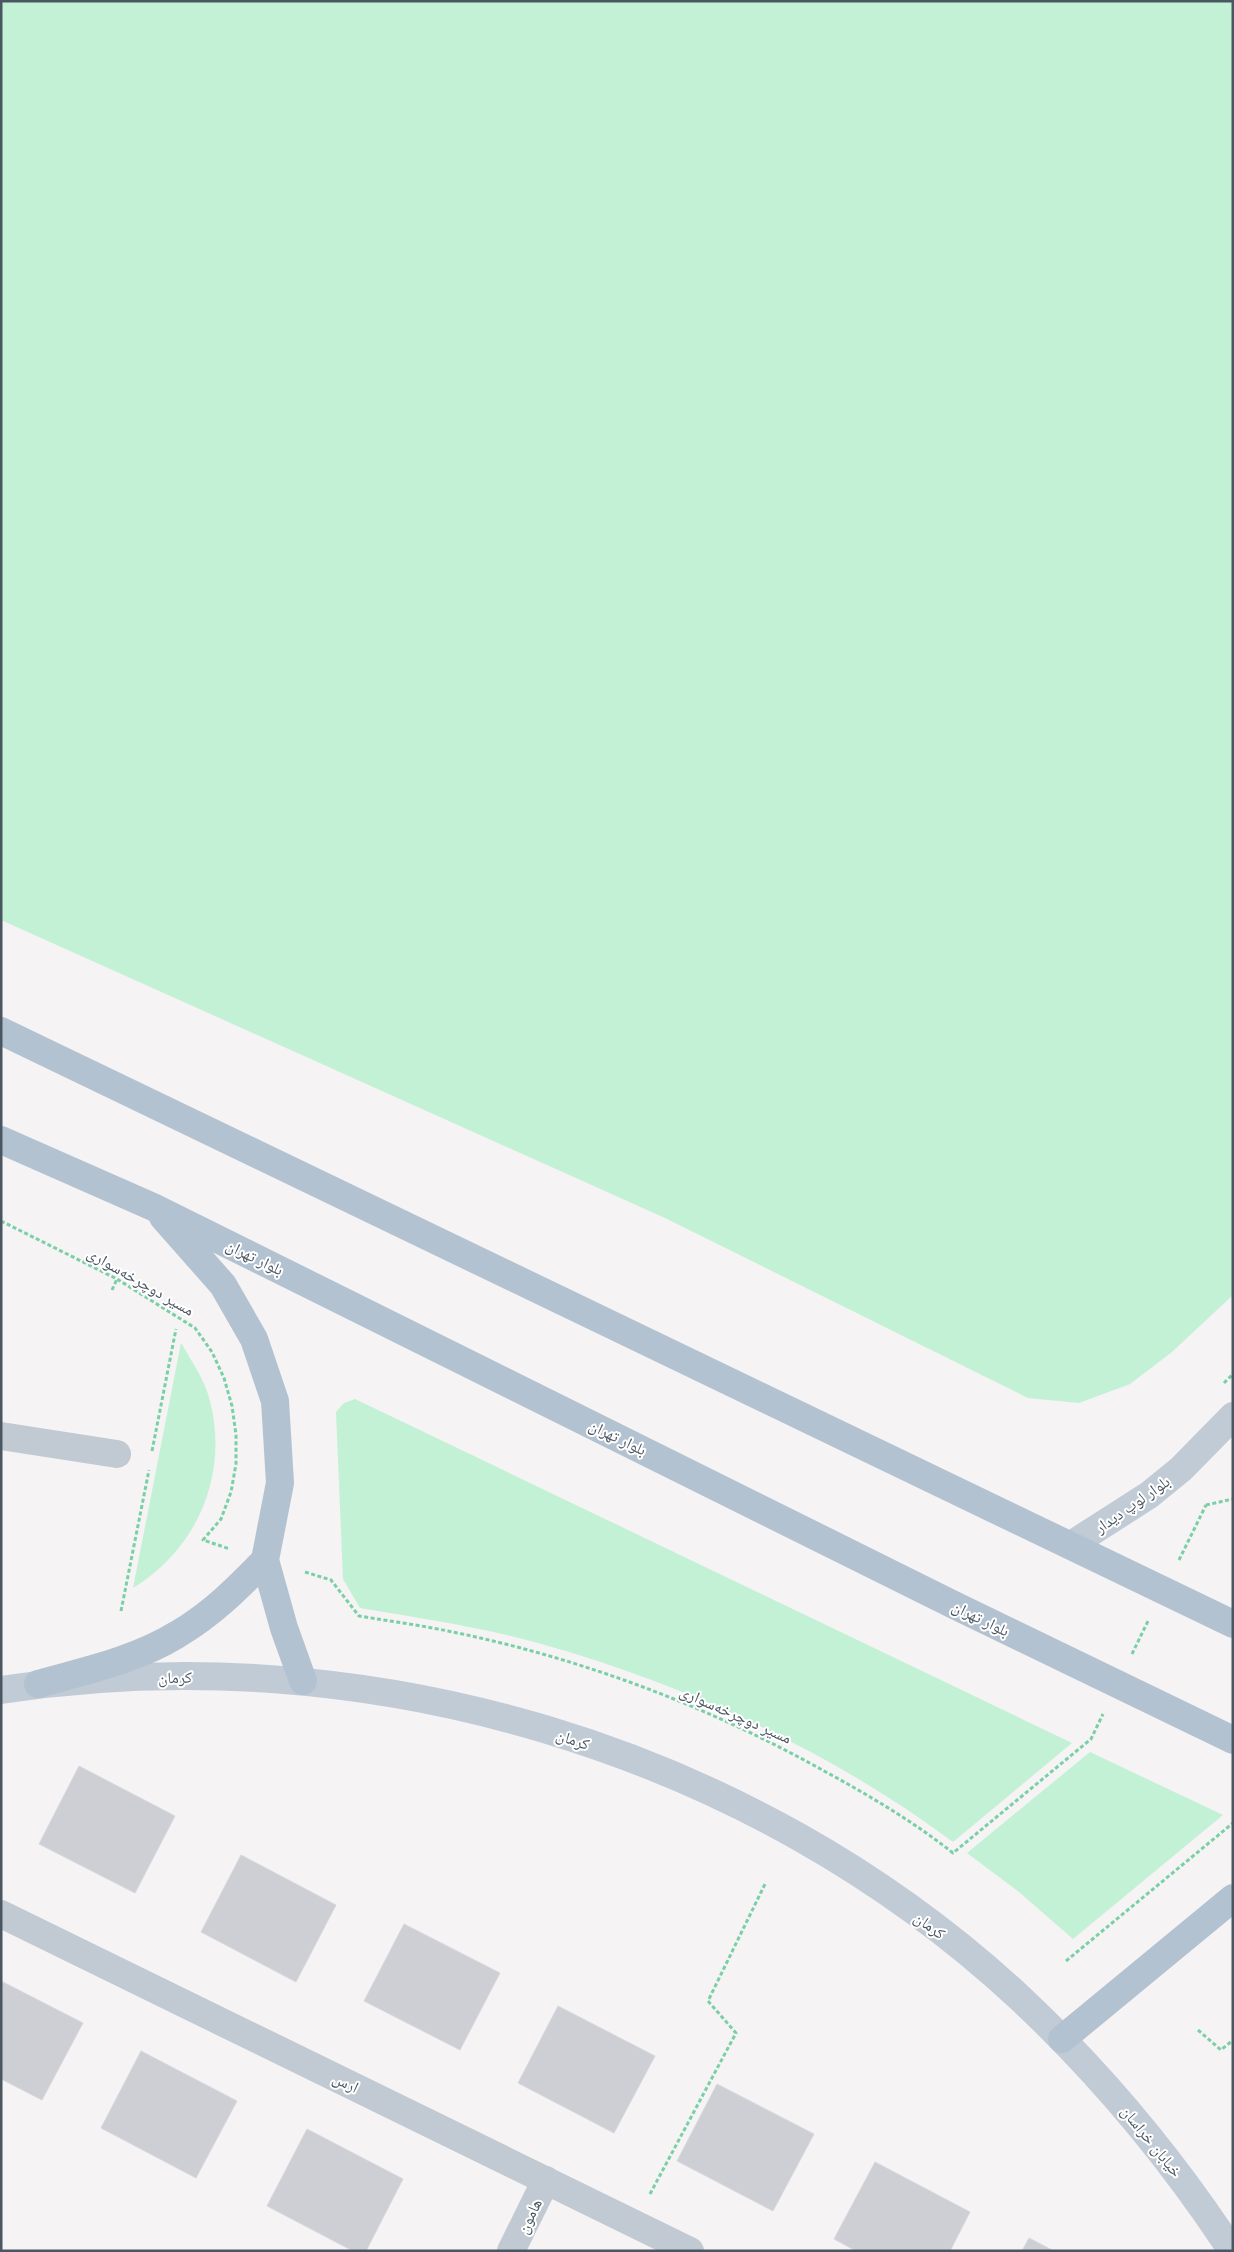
<svg xmlns="http://www.w3.org/2000/svg" width="1234" height="2252" viewBox="0 0 1234 2252" font-family="'Noto Sans','Noto Naskh Arabic',sans-serif">
<style>
.green{fill:#c3f1d5}
.building{fill:#cdcfd5;stroke:#d7d9de}
.lines{fill:none;stroke-linecap:round;stroke-linejoin:round}
.path{stroke:#7ad0a6;stroke-width:3;stroke-dasharray:4 2.5;stroke-linecap:butt}
.street{stroke:#c1cad2;stroke-width:28}
.secondary{stroke:#c1cbd6;stroke-width:28}
.primary{stroke:#b3c2d1;stroke-width:28}
.labels{text-anchor:middle;dominant-baseline:central;stroke-width:4;stroke-linejoin:round;paint-order:stroke}
.street-label{font-size:16px;fill:#4a5661;stroke:#fff}
</style>
<rect width="100%" height="100%" fill="#f5f3f3"/>
<path class="green" d="M 1,1 L 1233,1 L 1233,1295 L 1172,1352 L 1130,1384 L 1079,1403 L 1028,1398 L 665,1218 L 1,920 Z
M 181,1343 C 192,1362 205,1380 210,1401 C 229,1475 197,1549 133,1588 Z
M 355,1399 L 1072,1743 L 953,1842 C 831,1751 685,1684 538,1643 C 480,1627 420,1618 360,1608 L 343,1579 L 336,1412 L 344,1403 Z
M 1090,1752 L 1223,1815 L 1073,1939 L 1019,1892 L 967,1853 Z"/>
<path class="building" d="M 79,1766 L 175,1816 L 135,1893 L 39,1844 Z
M 241,1855 L 336,1905 L 296,1982 L 201,1932 Z
M 404,1924 L 500,1973 L 460,2050 L 364,2001 Z
M 1,1981 L 83,2023 L 42,2100 L 1,2079 Z
M 558,2006 L 655,2056 L 614,2133 L 518,2083 Z
M 141,2051 L 237,2101 L 196,2178 L 101,2128 Z
M 717,2084 L 814,2134 L 773,2211 L 677,2161 Z
M 307,2129 L 403,2179 L 366,2251 L 353,2251 L 267,2206 Z
M 875,2162 L 970,2212 L 950,2251 L 856,2251 L 834,2239 Z
M 1029,2238 L 1054,2251 L 1022,2251 Z"/>
<g class="lines">
<path class="path" d="M 1,1221 L 117,1279 L 195,1328 L 212,1352 L 224,1378 L 232,1406 L 236,1435 L 236,1464 L 231,1492 L 221,1519 L 203,1540 L 230,1549
M 112,1290 L 117,1279
M 1224,1383 L 1233,1374
M 152,1451 L 176,1329
M 1206,1505 L 1233,1499
M 1179,1560 L 1206,1505
M 305,1572 L 331,1580 L 359,1616 C 389,1621 419,1625 448,1631 C 581,1658 708,1706 826,1772 C 870,1796 914,1822 953,1853 L 1091,1739 L 1103,1714
M 121,1611 L 149,1470
M 1132,1654 L 1148,1621
M 1066,1961 L 1233,1823
M 1198,2030 L 1221,2050 L 1233,2040
M 650,2194 L 736,2033 L 708,2001 L 766,1882"/>
<path class="street" d="M 1,1436 L 117,1454
M 1,1914 L 690,2251
M 511,2251 L 546,2180"/>
<path class="secondary" d="M 1071,1545 L 1149,1495 L 1181,1469 L 1233,1416
M 1,1690 C 363,1634 751,1748 1020,1998 C 1101,2074 1171,2158 1232,2251"/>
<path class="primary" d="M 1,1031 L 1233,1624
M 1,1140 L 153,1207 L 956,1606 L 1233,1740
M 163,1217 L 223,1285 L 254,1339 L 275,1401 L 280,1483 L 265,1560 L 284,1628 L 303,1681
M 38,1684 C 85,1671 136,1660 178,1634 C 212,1614 239,1587 265,1560
M 1062,2039 L 1233,1898"/>
</g>
<g class="labels">
<g class="street-label">
<text transform="translate(255 1257) rotate(26)">بلوار تهران</text>
<text transform="translate(141 1281) rotate(30)">مسیر دوچرخه‌سواری</text>
<text transform="translate(618 1437) rotate(26)">بلوار تهران</text>
<text transform="translate(1132 1504) rotate(-35)">بلوار لوپ دیدار</text>
<text transform="translate(981 1618) rotate(26)">بلوار تهران</text>
<text transform="translate(175 1677) rotate(-1)">کرمان</text>
<text transform="translate(736 1714) rotate(24)">مسیر دوچرخه‌سواری</text>
<text transform="translate(573 1739) rotate(19)">کرمان</text>
<text transform="translate(930 1925) rotate(36)">کرمان</text>
<text transform="translate(346 2082) rotate(26)">ارس</text>
<text transform="translate(1152 2141) rotate(51)">خیابان خراسان</text>
<text transform="translate(529 2216) rotate(-64)">هامون</text>
</g>
</g>
<rect width="1234" height="2252" fill="none" stroke="#4a5661" stroke-width="5"/>
</svg>
